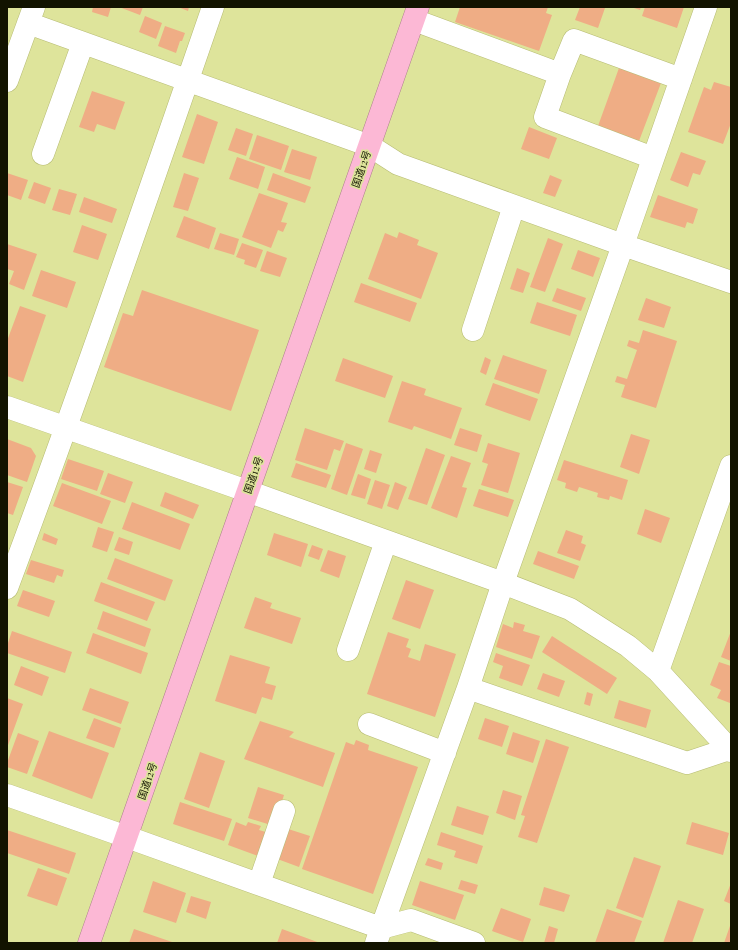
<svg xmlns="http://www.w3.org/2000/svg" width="738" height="950" viewBox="0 0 738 950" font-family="'Playfair Display','Noto Sans JP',serif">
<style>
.building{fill:#efad85}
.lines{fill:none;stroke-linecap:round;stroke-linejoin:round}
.minor-casing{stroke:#b7bc74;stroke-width:23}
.highway-casing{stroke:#aa7e8a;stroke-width:23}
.minor{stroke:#fff;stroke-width:22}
.highway{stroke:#fcb8d5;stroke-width:22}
.labels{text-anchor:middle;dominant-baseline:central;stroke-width:3.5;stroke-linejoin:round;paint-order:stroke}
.street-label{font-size:10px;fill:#121300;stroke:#dee49b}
</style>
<rect width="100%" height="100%" fill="#dee49b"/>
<path class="building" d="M 93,7 L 111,7 L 108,17 L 92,12 Z
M 119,7 L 143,7 L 140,15 Z
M 178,7 L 189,7 L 188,11 Z
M 460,7 L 548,7 L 546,13 L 552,15 L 539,51 L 455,22 Z
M 580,7 L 605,8 L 598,28 L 575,20 Z
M 631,7 L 641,7 L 640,10 Z
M 645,7 L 684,7 L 677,28 L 642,16 Z
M 145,16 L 162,23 L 156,39 L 139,32 Z
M 165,26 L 185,33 L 182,41 L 180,41 L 176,53 L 158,46 Z
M 619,68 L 661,83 L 639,141 L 598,126 Z
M 714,82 L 731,87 L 731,123 L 723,144 L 688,132 L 704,87 L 711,90 Z
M 92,91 L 125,102 L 115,130 L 97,124 L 94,132 L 79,127 Z
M 197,114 L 218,122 L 204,164 L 182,157 Z
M 529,127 L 557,138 L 549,159 L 521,149 Z
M 236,128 L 253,134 L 246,156 L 228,150 Z
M 257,135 L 289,146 L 281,170 L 249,159 Z
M 292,149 L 317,157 L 310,180 L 284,172 Z
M 681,152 L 706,161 L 700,175 L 693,173 L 688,187 L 670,180 Z
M 237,157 L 265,167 L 258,189 L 229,179 Z
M 7,173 L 28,180 L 21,200 L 7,195 Z
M 184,173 L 199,178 L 188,211 L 173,207 Z
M 273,173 L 311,187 L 305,203 L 267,190 Z
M 550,175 L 562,180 L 555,197 L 543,193 Z
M 34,182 L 51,188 L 45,204 L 28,198 Z
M 59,189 L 77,194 L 70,215 L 52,210 Z
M 259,193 L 288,203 L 281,222 L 287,223 L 283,232 L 278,230 L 271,248 L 242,237 Z
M 658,195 L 698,209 L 693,224 L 687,222 L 685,228 L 650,217 Z
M 84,197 L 117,209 L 112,223 L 79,212 Z
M 184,216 L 216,228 L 209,249 L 176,237 Z
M 82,225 L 107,234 L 98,260 L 73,252 Z
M 399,232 L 419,240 L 417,245 L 438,253 L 421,299 L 368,279 L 385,233 L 397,238 Z
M 220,233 L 239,239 L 234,255 L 214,249 Z
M 548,238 L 563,244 L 545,292 L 530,287 Z
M 242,243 L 263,250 L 256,268 L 244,264 L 245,260 L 236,257 Z
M 7,244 L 37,254 L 24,290 L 9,284 L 14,271 L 7,269 Z
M 578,250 L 600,258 L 593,277 L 571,269 Z
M 267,251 L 287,258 L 280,277 L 260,271 Z
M 517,268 L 530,273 L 523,293 L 510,289 Z
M 41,270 L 76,282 L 67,308 L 32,296 Z
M 361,283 L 417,303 L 410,322 L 354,302 Z
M 557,288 L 586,298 L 581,311 L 552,301 Z
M 142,290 L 259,330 L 231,411 L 104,367 L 123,313 L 133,316 Z
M 646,298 L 671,307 L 664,328 L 638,320 Z
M 537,302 L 577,315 L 570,336 L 530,323 Z
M 20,306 L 46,315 L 23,382 L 7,376 L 7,341 Z
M 643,330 L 677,341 L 656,408 L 621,397 L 625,385 L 615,382 L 617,376 L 627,379 L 637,350 L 627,346 L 629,340 L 639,343 Z
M 503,355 L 547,370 L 539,394 L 494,379 Z
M 485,357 L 491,360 L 486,375 L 480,372 Z
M 343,358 L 393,376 L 385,398 L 335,381 Z
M 402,381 L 426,389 L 424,395 L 462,408 L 451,439 L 414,426 L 412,430 L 388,422 Z
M 493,383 L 538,399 L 530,421 L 485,405 Z
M 305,428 L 344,441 L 340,451 L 334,449 L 327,470 L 295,460 Z
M 460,428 L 482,435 L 477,452 L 454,445 Z
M 631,434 L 650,440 L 639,474 L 620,467 Z
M 7,439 L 31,448 L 36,456 L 27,482 L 7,475 Z
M 346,443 L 363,449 L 347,495 L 331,489 Z
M 488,443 L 520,453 L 508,493 L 481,485 L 488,464 L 482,462 Z
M 426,448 L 445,455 L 427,505 L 408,499 Z
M 370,450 L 382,454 L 376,473 L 364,469 Z
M 451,456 L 471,463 L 462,487 L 467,488 L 457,518 L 431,508 Z
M 68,459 L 104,471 L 97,491 L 61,479 Z
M 564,460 L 628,480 L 622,500 L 610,496 L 609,500 L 597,497 L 598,493 L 579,487 L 577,492 L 565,488 L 566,483 L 557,480 Z
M 296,463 L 331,475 L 326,488 L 291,477 Z
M 108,473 L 133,482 L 125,503 L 100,494 Z
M 358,474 L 371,479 L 365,499 L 351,495 Z
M 375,480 L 390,485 L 382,509 L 367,504 Z
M 7,482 L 23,487 L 13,515 L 7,513 Z
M 395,482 L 407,487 L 398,510 L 387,506 Z
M 62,483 L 111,501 L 102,524 L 53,506 Z
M 479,489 L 514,500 L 508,517 L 473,506 Z
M 165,492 L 199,505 L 193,519 L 160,506 Z
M 132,502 L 190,524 L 180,550 L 122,529 Z
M 645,509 L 670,518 L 661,543 L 637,534 Z
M 98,527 L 114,532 L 107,552 L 92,547 Z
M 566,530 L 583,536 L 581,543 L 586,545 L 580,561 L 557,553 Z
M 44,533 L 58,539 L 56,545 L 42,540 Z
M 274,533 L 308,544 L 301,567 L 267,555 Z
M 119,537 L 133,542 L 129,555 L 114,550 Z
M 312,545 L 323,549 L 319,560 L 308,556 Z
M 328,550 L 346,556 L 339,578 L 320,571 Z
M 538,551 L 579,566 L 574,579 L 533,564 Z
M 115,558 L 173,580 L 165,601 L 107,579 Z
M 31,560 L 64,570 L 62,577 L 57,575 L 54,583 L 26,574 Z
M 406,580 L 434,590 L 420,629 L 392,619 Z
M 101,582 L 155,602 L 147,621 L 94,601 Z
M 23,590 L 55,601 L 49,617 L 17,606 Z
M 255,597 L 272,603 L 270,608 L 301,618 L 292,644 L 244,628 Z
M 103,611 L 151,629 L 145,647 L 97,629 Z
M 514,622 L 525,625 L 523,631 L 540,636 L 532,659 L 496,647 L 503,624 L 513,628 Z
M 12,631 L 72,652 L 65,673 L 7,653 L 7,646 Z
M 731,631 L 731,661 L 721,657 Z
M 388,632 L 409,639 L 406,647 L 411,649 L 408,657 L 420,661 L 425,644 L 456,654 L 435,717 L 367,694 Z
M 93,633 L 148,653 L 141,674 L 86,653 Z
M 552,636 L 617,678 L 607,694 L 542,652 Z
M 496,653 L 530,665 L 522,686 L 499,678 L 503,666 L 493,662 Z
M 230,655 L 270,667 L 265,683 L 276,686 L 272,700 L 262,697 L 256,714 L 215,701 Z
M 719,662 L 731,666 L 730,703 L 717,698 L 721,690 L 710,685 Z
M 21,666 L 49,677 L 42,696 L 14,685 Z
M 543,673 L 565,681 L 559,697 L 537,689 Z
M 90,688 L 129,702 L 121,724 L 82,710 Z
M 587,692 L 593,694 L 590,706 L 584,704 Z
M 7,698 L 23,704 L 7,748 Z
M 619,700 L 651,710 L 646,728 L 614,718 Z
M 94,718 L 121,728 L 114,748 L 86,738 Z
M 485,718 L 509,726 L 502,747 L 478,739 Z
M 260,721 L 294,732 L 289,737 L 335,753 L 323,787 L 244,759 Z
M 49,731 L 109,753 L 92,799 L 32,776 Z
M 513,732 L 540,741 L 533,763 L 506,754 Z
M 18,733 L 39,741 L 27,774 L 7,767 L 7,763 Z
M 546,739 L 569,747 L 537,843 L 518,837 L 525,816 L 521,815 Z
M 356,740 L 369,745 L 368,750 L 418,767 L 373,894 L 302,869 L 346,742 L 354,745 Z
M 200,752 L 225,761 L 209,808 L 184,799 Z
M 258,787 L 284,795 L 274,826 L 248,818 Z
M 503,790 L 522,796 L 515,820 L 496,813 Z
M 180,802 L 232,819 L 224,841 L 173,824 Z
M 457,806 L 489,816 L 483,835 L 451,825 Z
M 236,822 L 246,826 L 248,822 L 261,826 L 259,830 L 269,833 L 261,857 L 228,845 Z
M 692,822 L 729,833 L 723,855 L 686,844 Z
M 282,827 L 310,836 L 299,867 L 272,857 Z
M 7,830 L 76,853 L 69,874 L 7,853 Z
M 441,832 L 483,846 L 477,864 L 454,857 L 456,851 L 437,845 Z
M 634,857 L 661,866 L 643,918 L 616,908 Z
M 428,858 L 443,863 L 441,870 L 425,865 Z
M 38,868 L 67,878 L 57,906 L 27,896 Z
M 461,880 L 478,885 L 475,894 L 458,889 Z
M 153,881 L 186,893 L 176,923 L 143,912 Z
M 420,881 L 464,895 L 455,920 L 412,905 Z
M 731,883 L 731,904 L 724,901 Z
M 544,887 L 570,895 L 564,912 L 539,905 Z
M 191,896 L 211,902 L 206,919 L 186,912 Z
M 678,900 L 704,909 L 692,943 L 663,943 Z
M 501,908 L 531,919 L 523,942 L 492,931 Z
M 607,909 L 642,921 L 634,943 L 595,943 Z
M 731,923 L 731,943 L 724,943 Z
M 549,926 L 558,929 L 554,943 L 544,943 Z
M 134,929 L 175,943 L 129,943 Z
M 282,929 L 320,943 L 277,943 Z"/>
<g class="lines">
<g class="minor-casing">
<path id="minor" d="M 414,20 L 560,74 L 574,40 L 681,79
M 28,23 L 370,146 L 398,164 L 623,245 L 731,282
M 560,74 L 545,117 L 653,158
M 7,81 L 34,7
M 43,154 L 83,43
M 473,330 L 514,206
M 7,407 L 247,491 L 503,583 L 570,609 L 628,646 L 658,671 L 731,751
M 7,588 C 79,395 146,201 213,7
M 348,650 L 386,541
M 658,671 L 731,466
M 468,688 L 687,763 L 729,749
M 369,724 L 445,753
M 7,795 L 127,837 L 381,928 L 411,920 L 474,943
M 259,884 L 284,811
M 376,943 L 468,688 L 503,583 L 623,245 L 706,7"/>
</g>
<g class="highway-casing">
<path id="highway" d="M 89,943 L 418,7"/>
</g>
<use href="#minor" class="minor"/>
<use href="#highway" class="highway"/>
</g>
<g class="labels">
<g class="street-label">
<text transform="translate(361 169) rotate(-71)">国道12号</text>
<text transform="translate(253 475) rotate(-71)">国道12号</text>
<text transform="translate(147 781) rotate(-71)">国道12号</text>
</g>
</g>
<rect width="738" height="950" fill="none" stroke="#121300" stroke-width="16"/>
</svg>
